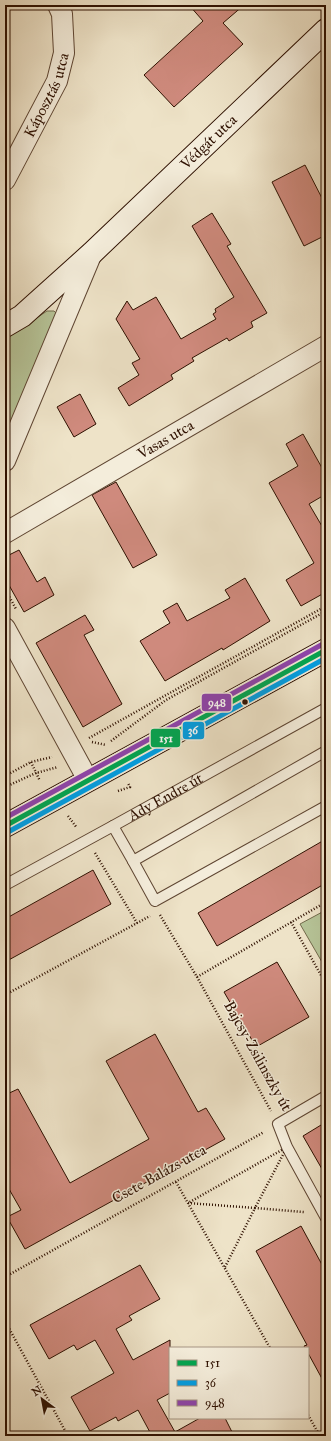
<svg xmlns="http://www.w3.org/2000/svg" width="331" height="1441" viewBox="0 0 331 1441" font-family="'IM FELL Great Primer',serif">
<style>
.green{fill:#b6c498;stroke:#726a4c}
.building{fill:#cf8a7d;stroke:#2e1000}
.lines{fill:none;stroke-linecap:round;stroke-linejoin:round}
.lane-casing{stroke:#5e4532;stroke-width:12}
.street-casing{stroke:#5e4532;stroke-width:22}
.secondary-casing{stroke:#2e1000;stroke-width:24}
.path{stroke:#2e1000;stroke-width:2.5;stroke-dasharray:1 2;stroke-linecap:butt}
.lane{stroke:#f4eddb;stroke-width:10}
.street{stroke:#f4eddb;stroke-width:20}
.secondary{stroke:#f4eddb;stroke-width:22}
.bus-1-casing{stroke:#f4eddb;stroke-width:8}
.bus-2-casing{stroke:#f4eddb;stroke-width:8}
.bus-3-casing{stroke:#f4eddb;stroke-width:8}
.bus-1{stroke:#00a651;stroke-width:5}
.bus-2{stroke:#009ee3;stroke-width:5}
.bus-3{stroke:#8e44ad;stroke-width:5}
.bus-dot{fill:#2e1000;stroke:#f4eddb;stroke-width:1.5}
.labels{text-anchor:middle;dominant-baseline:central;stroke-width:3;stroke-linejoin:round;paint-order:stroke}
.street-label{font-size:15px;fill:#2e1000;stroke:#f4eddb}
.line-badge{stroke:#f4eddb;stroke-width:1.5}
.badge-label{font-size:11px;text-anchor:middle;font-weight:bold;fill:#fff}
</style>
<rect width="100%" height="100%" fill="#eee3c8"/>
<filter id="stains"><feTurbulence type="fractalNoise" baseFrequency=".005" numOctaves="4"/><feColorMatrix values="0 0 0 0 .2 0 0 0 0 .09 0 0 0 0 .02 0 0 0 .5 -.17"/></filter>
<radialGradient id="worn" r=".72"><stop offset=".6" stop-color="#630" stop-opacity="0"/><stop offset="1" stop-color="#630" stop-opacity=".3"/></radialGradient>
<path class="green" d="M 47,311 L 54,311 L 57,314 L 5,440 L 5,339 Z
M 326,910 L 326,969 L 300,924 Z"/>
<path class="building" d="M 189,5 L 244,5 L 223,23 L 243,44 L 174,107 L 144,75 L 203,21 Z
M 305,165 L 326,206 L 326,235 L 304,246 L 272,182 Z
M 212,213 L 231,244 L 227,246 L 267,313 L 251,322 L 253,327 L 229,341 L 227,338 L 192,358 L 194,361 L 171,375 L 173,379 L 129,406 L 118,388 L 139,375 L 132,363 L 140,359 L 116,319 L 127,301 L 133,310 L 156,297 L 181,339 L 216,319 L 213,314 L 216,312 L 215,309 L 234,297 L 192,226 Z
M 80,394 L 96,424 L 74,437 L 57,407 Z
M 303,434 L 326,475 L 326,494 L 309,504 L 326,533 L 326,592 L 301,606 L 286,580 L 314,563 L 269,483 L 298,466 L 286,444 Z
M 116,482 L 157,555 L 133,568 L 92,495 Z
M 19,550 L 37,582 L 45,577 L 54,595 L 24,612 L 5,578 L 5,557 Z
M 245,578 L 270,621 L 223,650 L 222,648 L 165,681 L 140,641 L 170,623 L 163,611 L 177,603 L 187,621 L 230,598 L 225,590 Z
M 85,615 L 94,630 L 84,635 L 122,704 L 83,727 L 36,643 Z
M 326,839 L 326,883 L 217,946 L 198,913 Z
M 93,870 L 111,904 L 5,962 L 5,919 Z
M 277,962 L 309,1017 L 256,1047 L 224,992 Z
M 155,1034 L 198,1112 L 206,1108 L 225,1139 L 25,1249 L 7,1217 L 21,1210 L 5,1182 L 5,1095 L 18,1089 L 70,1183 L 149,1139 L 106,1061 Z
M 326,1122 L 326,1176 L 303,1136 Z
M 301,1226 L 326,1272 L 326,1386 L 308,1353 L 308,1348 L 305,1348 L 304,1346 L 307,1345 L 256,1251 Z
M 140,1265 L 160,1299 L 129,1316 L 132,1320 L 116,1329 L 133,1360 L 170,1340 L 170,1393 L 157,1400 L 175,1432 L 200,1418 L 225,1418 L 234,1436 L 152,1436 L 138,1410 L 118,1421 L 116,1417 L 90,1431 L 71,1397 L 114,1373 L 95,1340 L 77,1350 L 74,1345 L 49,1359 L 30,1325 Z"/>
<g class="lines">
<g class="lane-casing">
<g id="lane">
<path d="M 113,826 L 133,861 L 326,751"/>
<path d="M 133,861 L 155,901 L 326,806"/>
<path id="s1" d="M 5,885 L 113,826 L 326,708"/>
<path d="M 326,1096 L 278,1124 L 287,1147 L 326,1218"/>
</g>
</g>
<g class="street-casing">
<g id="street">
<path id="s2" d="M 5,180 L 57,81 L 64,53 L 62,14 L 58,5"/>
<path d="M 5,461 L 92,253"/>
<path id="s3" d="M 5,533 L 326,346"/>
<path d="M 5,628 L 88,780"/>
</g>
</g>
<g class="secondary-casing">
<g id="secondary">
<path id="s4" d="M 5,326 L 22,316 L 92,253 L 326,30"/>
<path d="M 5,826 L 326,650"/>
</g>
</g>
<path class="path" d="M 5,589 L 16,609
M 89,738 L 326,606
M 111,741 L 166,700 L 326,611
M 92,742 L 106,745
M 31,762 L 40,781
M 5,776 L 31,762 L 52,757
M 5,787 L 36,773 L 58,767
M 118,791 L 130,787 L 128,783
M 68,816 L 77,828
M 95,853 L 137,923
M 160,915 L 197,977 L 271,1111
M 291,922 L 326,984
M 197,977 L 326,902
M 5,995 L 150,916
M 287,1147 L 255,1208 L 188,1203 Z
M 176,1182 L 270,1348
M 225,1267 L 255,1208 L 304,1212
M 5,1277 L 264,1132
M 5,1321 L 68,1436
M 308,1415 L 320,1436"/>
<use href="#lane" class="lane"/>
<use href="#street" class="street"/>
<use href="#secondary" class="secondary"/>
<g class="bus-1-casing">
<path id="bus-1" d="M 5,826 L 326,650"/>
</g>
<g class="bus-2-casing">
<path id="bus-2" d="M 8,832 L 326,658"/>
</g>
<g class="bus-3-casing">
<path id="bus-3" d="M 5,818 L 323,644"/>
</g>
<use href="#bus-1" class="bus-1"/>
<use href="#bus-2" class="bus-2"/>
<use href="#bus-3" class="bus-3"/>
</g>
<circle class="bus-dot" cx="245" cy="702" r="3.5"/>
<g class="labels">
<g class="street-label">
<text stroke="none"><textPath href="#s2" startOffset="95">Káposztás utca</textPath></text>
<text stroke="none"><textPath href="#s4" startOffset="275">Védgát utca</textPath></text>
<text stroke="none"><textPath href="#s3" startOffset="186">Vasas utca</textPath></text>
<text stroke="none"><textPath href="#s1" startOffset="183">Ady Endre út</textPath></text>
<text transform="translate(258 1056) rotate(61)">Bajcsy-Zsilinszky út</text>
<text transform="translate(159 1174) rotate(-29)">Csete Balázs utca</text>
</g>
</g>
<g class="line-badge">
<rect x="201" y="693" width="31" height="19" rx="4" fill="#8e44ad"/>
<rect x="182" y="721" width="23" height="19" rx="4" fill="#009ee3"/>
<rect x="150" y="728" width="31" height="20" rx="4" fill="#00a651"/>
</g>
<g class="badge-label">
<text x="217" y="706">948</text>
<text x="193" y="734">36</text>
<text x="166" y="742">151</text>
</g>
<rect width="331" height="1441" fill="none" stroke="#eee3c8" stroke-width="20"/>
<rect x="6" y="6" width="319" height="1429" fill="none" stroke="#2e1000" stroke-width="2"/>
<rect x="10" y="10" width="311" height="1421" fill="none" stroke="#2e1000"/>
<rect x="169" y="1347" width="140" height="72" fill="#f4eddb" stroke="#a59583"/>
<rect x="177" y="1360" width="20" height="6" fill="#00a651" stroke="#a59583"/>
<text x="205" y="1367" font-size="12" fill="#2e1000">151</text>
<rect x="177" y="1380" width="20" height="6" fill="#009ee3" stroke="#a59583"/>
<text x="205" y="1387" font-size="12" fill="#2e1000">36</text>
<rect x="177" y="1400" width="20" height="6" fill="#8e44ad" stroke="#a59583"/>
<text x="205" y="1407" font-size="12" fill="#2e1000">948</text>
<g transform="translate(42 1399) rotate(328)" stroke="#f4eddb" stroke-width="3" paint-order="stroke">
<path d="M0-3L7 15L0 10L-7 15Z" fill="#2e1000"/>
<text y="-6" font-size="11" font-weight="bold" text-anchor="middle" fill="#2e1000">N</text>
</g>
<rect width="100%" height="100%" filter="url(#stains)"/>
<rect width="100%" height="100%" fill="url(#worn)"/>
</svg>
